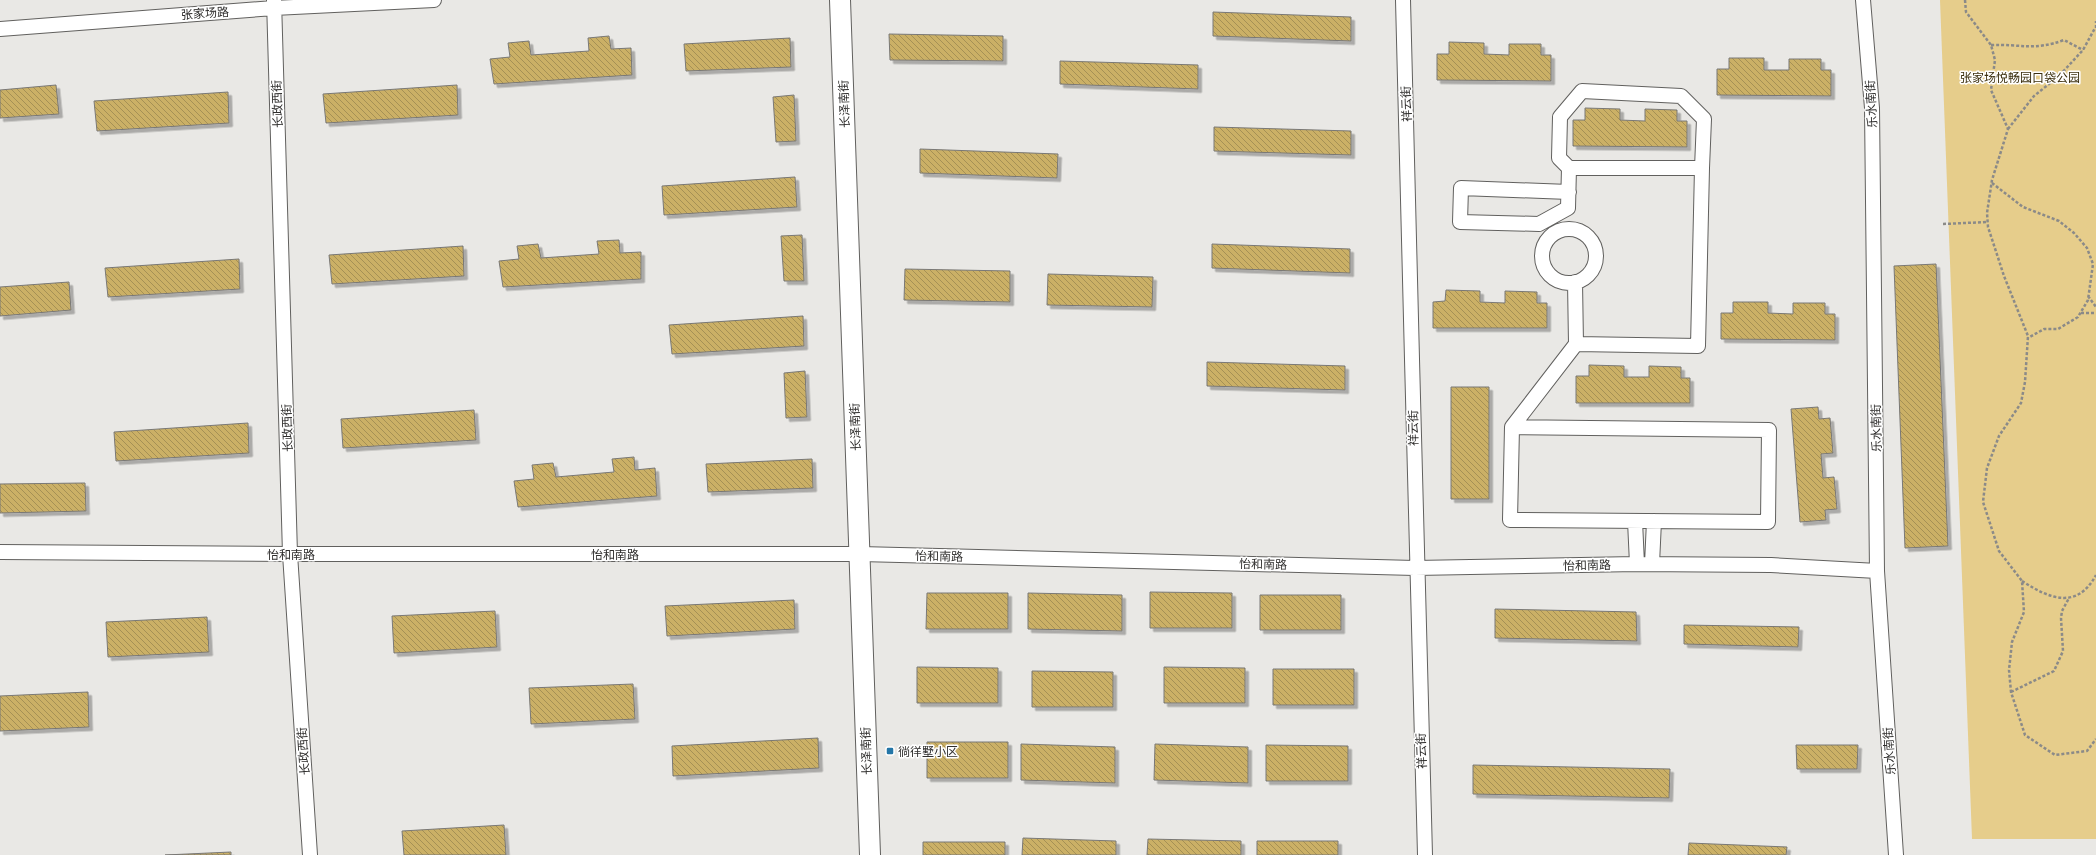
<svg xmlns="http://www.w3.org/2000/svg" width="2096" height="855" viewBox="0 0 2096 855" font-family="'PT Sans','Noto Sans SC',sans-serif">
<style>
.green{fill:#e6cd8b}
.building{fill:url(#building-back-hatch);stroke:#797876;filter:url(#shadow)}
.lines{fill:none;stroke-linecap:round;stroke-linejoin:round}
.street-casing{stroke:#61605e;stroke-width:16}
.secondary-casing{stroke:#61605e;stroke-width:22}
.path{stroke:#8b8a88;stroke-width:2.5;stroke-dasharray:3 2;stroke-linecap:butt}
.street{stroke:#fff;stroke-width:14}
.secondary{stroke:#fff;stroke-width:20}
.poi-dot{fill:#2476a7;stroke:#fff;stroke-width:1.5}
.labels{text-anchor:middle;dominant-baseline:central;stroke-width:3;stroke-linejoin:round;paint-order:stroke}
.street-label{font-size:12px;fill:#2f2e2d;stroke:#fff}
.park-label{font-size:12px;fill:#3b2f0e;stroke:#fff}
.poi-label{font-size:12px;fill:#2f2e2d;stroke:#fff;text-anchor:start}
</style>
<defs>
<pattern id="building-back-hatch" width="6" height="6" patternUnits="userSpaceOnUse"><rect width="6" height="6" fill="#cbb066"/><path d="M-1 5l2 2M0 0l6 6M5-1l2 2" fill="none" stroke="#a59054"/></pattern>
<filter id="shadow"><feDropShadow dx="3.5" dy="3.5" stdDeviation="0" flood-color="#0004"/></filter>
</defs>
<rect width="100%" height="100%" fill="#e9e8e5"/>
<path class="green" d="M 1940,0 L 2096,0 L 2096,839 L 1972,839 Z"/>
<path class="building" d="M 1213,12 L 1351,17 L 1351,41 L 1213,36 Z
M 889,34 L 1003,36 L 1003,61 L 890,60 Z
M 609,36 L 611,49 L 631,48 L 632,75 L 494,84 L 490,59 L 510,57 L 508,43 L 529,41 L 531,55 L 589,51 L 588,38 Z
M 790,38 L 791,67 L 686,71 L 684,44 Z
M 1449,42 L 1484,43 L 1484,54 L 1509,55 L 1509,44 L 1541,44 L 1541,55 L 1551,55 L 1551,81 L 1437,80 L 1437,54 L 1449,54 Z
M 1729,58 L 1764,58 L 1764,70 L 1789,70 L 1789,59 L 1821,59 L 1821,70 L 1831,70 L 1831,96 L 1717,95 L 1717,69 L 1729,69 Z
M 1060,61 L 1198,65 L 1198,89 L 1060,84 Z
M 56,85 L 59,114 L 0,118 L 0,90 Z
M 457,85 L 458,115 L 326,123 L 323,94 Z
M 228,92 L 229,123 L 97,131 L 94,101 Z
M 794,95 L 796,141 L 776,142 L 773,97 Z
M 1585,108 L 1620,109 L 1620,120 L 1645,121 L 1645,109 L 1677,110 L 1677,121 L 1687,121 L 1687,147 L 1573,146 L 1573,120 L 1585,120 Z
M 1214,127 L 1351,131 L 1351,155 L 1214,151 Z
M 920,149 L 1058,154 L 1057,178 L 920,173 Z
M 795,177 L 797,207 L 664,215 L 662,186 Z
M 802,235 L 804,281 L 784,281 L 781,236 Z
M 619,240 L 620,253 L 641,252 L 641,279 L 503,287 L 499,261 L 519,259 L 517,246 L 538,244 L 541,258 L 599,254 L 597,241 Z
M 1212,244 L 1350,249 L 1350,273 L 1212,268 Z
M 463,246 L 464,276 L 332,284 L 329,255 Z
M 239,259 L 240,289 L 108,297 L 105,268 Z
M 1936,264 L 1948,546 L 1905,548 L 1894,266 Z
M 905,269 L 1010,271 L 1010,302 L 904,300 Z
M 1048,274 L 1153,277 L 1152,307 L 1047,305 Z
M 69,282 L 71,310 L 0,316 L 0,287 Z
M 1446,290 L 1480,291 L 1480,302 L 1505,303 L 1505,291 L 1537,292 L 1537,303 L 1547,303 L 1547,328 L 1433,328 L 1433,302 L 1445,301 Z
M 1733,302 L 1768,302 L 1768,313 L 1793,314 L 1793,303 L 1825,303 L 1825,314 L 1835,314 L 1835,340 L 1721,339 L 1721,313 L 1733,313 Z
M 803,316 L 804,346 L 672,354 L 669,325 Z
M 1207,362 L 1345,366 L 1345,390 L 1207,386 Z
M 1589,365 L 1624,366 L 1624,377 L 1649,377 L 1649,366 L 1681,367 L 1681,378 L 1690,378 L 1690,403 L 1576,403 L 1576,376 L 1589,376 Z
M 805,371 L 807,417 L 786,418 L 784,373 Z
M 1451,387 L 1489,387 L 1489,499 L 1451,499 Z
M 1818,407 L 1819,419 L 1830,418 L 1833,453 L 1821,454 L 1823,478 L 1834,477 L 1837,509 L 1825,510 L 1826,520 L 1800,522 L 1791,409 Z
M 474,410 L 476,440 L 343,448 L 341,419 Z
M 248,423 L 249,453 L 116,461 L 114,432 Z
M 634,457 L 635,470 L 655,468 L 657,496 L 518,507 L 514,481 L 534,479 L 532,465 L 553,463 L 556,477 L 614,472 L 612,459 Z
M 812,459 L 813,488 L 708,492 L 706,464 Z
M 85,483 L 86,511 L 0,513 L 0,484 Z
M 1150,592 L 1232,593 L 1232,628 L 1150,628 Z
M 927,593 L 1008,593 L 1008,629 L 926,629 Z
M 1028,593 L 1122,595 L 1122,631 L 1028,629 Z
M 1260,595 L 1341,595 L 1341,630 L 1260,630 Z
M 794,600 L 795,629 L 667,636 L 665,606 Z
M 1495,609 L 1636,612 L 1637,641 L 1495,638 Z
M 495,611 L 497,647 L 394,653 L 392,616 Z
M 207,617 L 209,652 L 108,657 L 106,622 Z
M 1684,625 L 1799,627 L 1798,647 L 1684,644 Z
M 917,667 L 998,668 L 998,703 L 917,703 Z
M 1164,667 L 1245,668 L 1245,703 L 1164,703 Z
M 1273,669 L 1354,669 L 1354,705 L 1273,705 Z
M 1032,671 L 1113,672 L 1113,707 L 1032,707 Z
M 633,684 L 635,719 L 531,724 L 529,688 Z
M 88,692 L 89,727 L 0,731 L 0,696 Z
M 818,738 L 819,768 L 673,776 L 672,746 Z
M 927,742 L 1008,742 L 1008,778 L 927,778 Z
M 1021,744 L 1115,747 L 1115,783 L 1021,780 Z
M 1155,744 L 1248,747 L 1248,783 L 1154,780 Z
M 1266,745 L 1348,746 L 1348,781 L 1266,781 Z
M 1796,745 L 1858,745 L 1857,769 L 1797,769 Z
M 1473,765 L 1670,769 L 1669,798 L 1473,794 Z
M 504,825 L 506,855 L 404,855 L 402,831 Z
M 1023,838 L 1116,841 L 1116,855 L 1022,855 Z
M 1148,839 L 1241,841 L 1241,855 L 1147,855 Z
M 1257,841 L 1338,841 L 1338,855 L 1257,855 Z
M 923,842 L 1005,842 L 1005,855 L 923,855 Z
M 1689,843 L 1787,847 L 1786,855 L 1688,855 Z
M 231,852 L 231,855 L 165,855 Z"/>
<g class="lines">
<g class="street-casing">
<path id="street" d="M 274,0 L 290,554 L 310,855
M 1403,0 C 1411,285 1416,570 1425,855
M 1863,0 L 1872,108 L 1877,571 L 1896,855
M 0,29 L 274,8 L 434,0
M 1569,168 L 1559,158 L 1560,117 L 1582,91 L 1681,96 L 1704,119 L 1702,168
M 1569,192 L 1461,188 L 1460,222 L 1539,224 L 1568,208 L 1569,168 L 1702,168 L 1698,346 L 1576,344
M1542 256a27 27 0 1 1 54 0a27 27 0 1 1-54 0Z
M 1512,427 L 1769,430 L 1768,522 L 1510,520 Z
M 1512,427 L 1576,344 L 1575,282
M 1635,521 L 1637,564
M 0,552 L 290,554 L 860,554 L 1415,568 L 1637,564 L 1771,565 L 1877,571
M 1652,564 L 1654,521"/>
</g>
<g class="secondary-casing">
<path id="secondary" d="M 840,0 L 870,855"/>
</g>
<path class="path" d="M 1965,0 L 1966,12 L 1991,45 L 1995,60 L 1991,90 L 2008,129 L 1992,180 L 1987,213 L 1988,227 L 2004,276 L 2028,336 L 2025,382 L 2021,403 L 1999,436 L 1987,468 L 1983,502 L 1999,551 L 2022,581 L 2024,612 L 2012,642 L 2009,670 L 2011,692 L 2025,735 L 2055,755 L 2087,751 L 2096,739
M 2096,28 L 2096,21
M 1991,45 C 2021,44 2034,51 2064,40 L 2083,50
M 2008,129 L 2034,96 L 2059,76 L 2083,50 L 2095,28
M 1992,183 L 2023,207 L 2059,221 L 2074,233 L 2087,248 L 2093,264 L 2088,300 L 2078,317 L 2058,329 L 2044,329 L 2028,338
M 1943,224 L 1987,222
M 2088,296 L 2096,307
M 2081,313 L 2096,313
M 2022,581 C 2050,599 2077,610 2096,575
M 2011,692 L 2054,671 L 2063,651 L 2061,618 L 2062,611 L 2069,598"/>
<use href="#street" class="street"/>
<use href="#secondary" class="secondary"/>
</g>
<rect class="poi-dot" x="886" y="747" width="8" height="8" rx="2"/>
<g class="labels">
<g class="street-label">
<text transform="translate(205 13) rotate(-4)">张家场路</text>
<text transform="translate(277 104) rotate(-92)">长政西街</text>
<text transform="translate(844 104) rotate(-92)">长泽南街</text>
<text transform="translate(1406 104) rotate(-92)">祥云街</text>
<text transform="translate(1871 104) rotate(-93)">乐水南街</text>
<text transform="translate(855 427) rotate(-92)">长泽南街</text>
<text transform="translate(287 428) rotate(-92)">长政西街</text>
<text transform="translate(1413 428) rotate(-91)">祥云街</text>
<text transform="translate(1876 428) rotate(-91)">乐水南街</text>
<text x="291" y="554">怡和南路</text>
<text x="615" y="554">怡和南路</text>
<text transform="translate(939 556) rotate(1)">怡和南路</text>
<text transform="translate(1263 564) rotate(1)">怡和南路</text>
<text transform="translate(1587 565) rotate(-1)">怡和南路</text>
<text transform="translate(303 751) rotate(-94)">长政西街</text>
<text transform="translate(866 751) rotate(-92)">长泽南街</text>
<text transform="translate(1421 751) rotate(-92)">祥云街</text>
<text transform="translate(1889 751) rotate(-94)">乐水南街</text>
</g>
<g class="park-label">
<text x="2020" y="77">张家场悦畅园口袋公园</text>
</g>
<g class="poi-label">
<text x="898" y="751">徜徉墅小区</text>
</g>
</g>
</svg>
